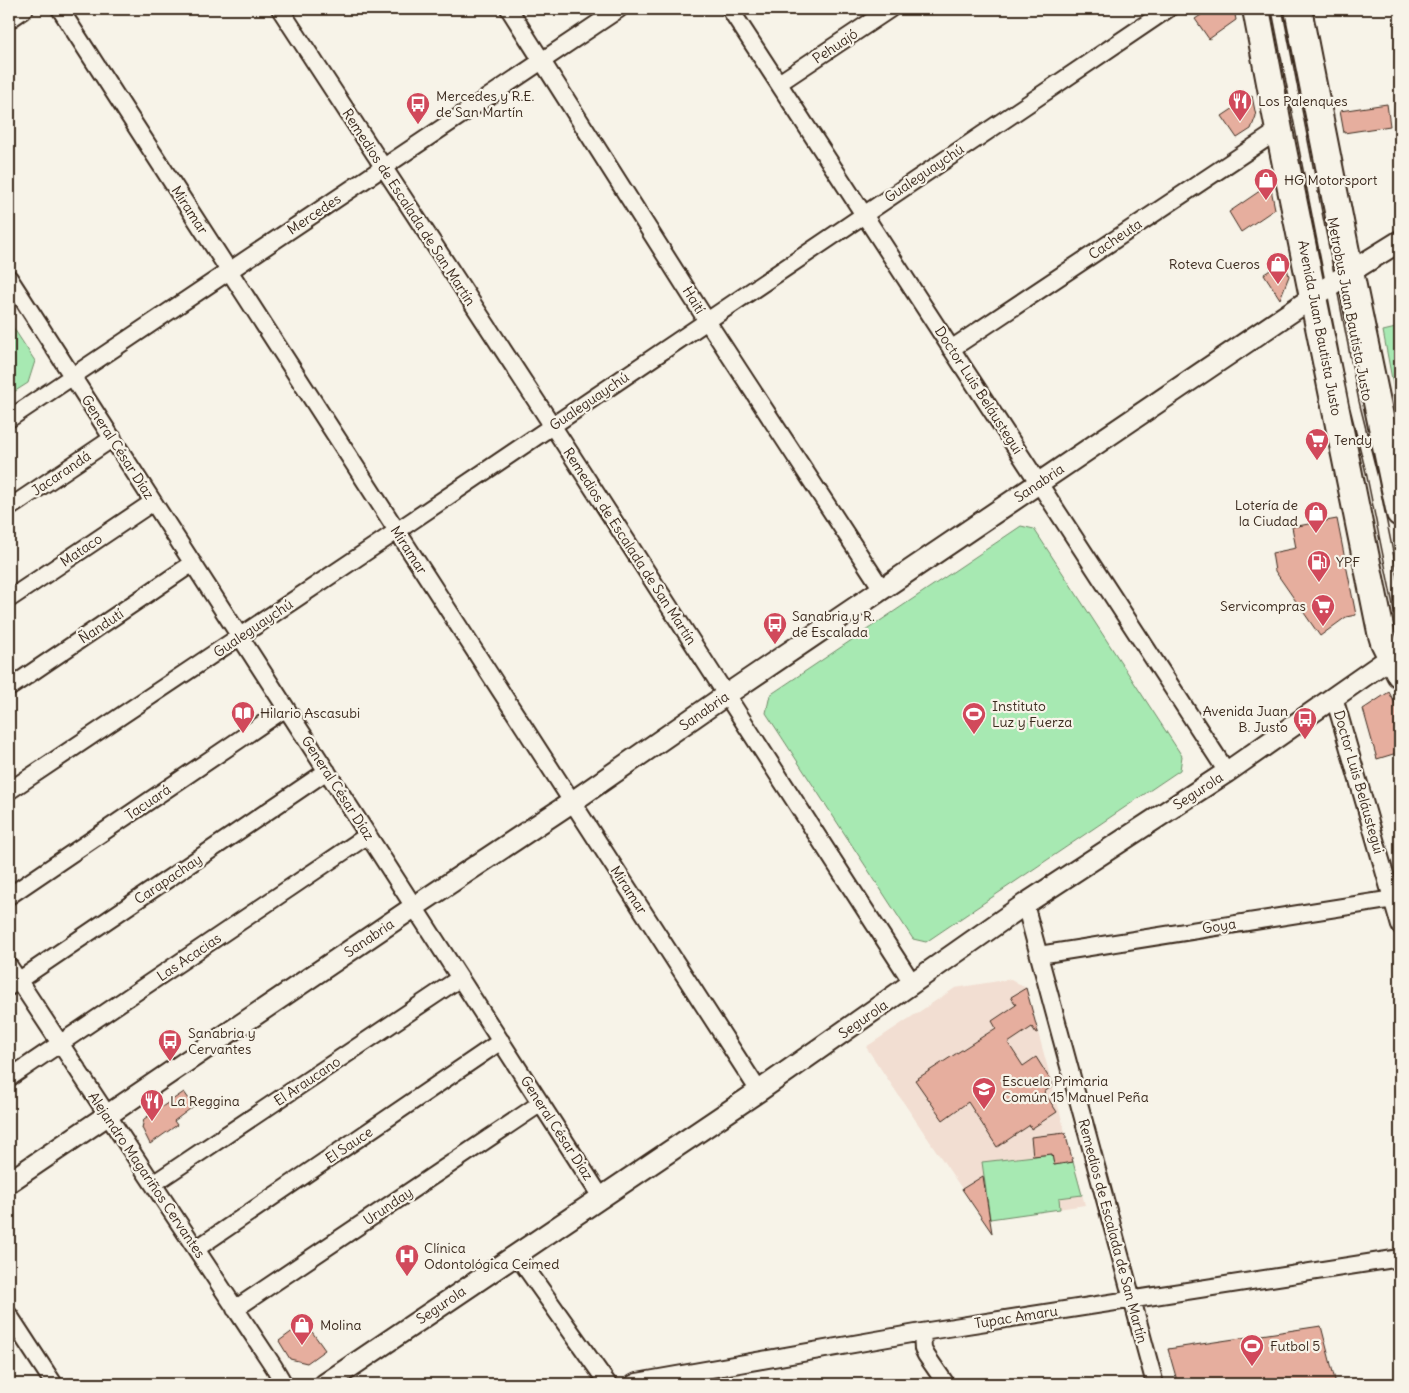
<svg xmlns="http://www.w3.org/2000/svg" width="1409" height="1393" viewBox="0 0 1409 1393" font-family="Delius,sans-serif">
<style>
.built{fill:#f2ded2}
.green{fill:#a7e9b2;stroke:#718a68}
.building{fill:#e6ae9e;stroke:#3b2a1e}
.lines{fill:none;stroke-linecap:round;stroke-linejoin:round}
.service-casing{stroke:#3b2a1e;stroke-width:12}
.minor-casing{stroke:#3b2a1e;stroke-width:20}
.tertiary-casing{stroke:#3b2a1e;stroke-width:24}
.primary-casing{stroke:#3b2a1e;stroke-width:30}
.service{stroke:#f7f3e8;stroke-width:9}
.minor{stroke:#f7f3e8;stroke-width:16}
.tertiary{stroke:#f7f3e8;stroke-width:20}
.primary{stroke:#f7f3e8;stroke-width:26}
.labels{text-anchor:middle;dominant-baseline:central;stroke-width:4.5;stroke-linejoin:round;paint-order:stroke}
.street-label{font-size:14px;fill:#3b2a1e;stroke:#f7f3e8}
.poi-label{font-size:14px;fill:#3b2a1e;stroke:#f7f3e8;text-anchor:start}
</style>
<rect width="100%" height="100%" fill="#f7f3e8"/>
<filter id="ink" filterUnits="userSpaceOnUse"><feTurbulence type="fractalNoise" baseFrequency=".02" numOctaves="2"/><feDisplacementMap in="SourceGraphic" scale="10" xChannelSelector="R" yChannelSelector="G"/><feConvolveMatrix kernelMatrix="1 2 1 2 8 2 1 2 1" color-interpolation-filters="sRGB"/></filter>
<g filter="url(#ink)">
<path class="built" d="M 1011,979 L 1026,988 L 1085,1205 L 983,1220 L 866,1047 L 955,988 Z"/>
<path class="green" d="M 9,321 L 35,361 L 28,383 L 9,395 Z
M 1400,327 L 1400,422 L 1383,331 Z
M 1021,526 L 1034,529 L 1182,756 L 1180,770 L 926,942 L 913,939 L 766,713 L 770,695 Z
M 1052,1154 L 1054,1165 L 1073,1162 L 1082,1195 L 1059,1198 L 1060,1209 L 990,1219 L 982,1162 Z"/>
<path class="building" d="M 1210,9 L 1234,9 L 1236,20 L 1209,39 L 1195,19 Z
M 1252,96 L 1256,116 L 1251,129 L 1237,138 L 1222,116 Z
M 1387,104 L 1390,126 L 1344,133 L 1340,111 Z
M 1270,184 L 1275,209 L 1241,232 L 1229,212 Z
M 1285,261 L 1289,276 L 1280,299 L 1264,274 Z
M 1337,519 L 1356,615 L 1346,617 L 1320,636 L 1275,571 L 1272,553 L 1296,548 L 1292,527 Z
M 1389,692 L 1400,713 L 1400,752 L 1377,759 L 1363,709 Z
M 1026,988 L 1038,1032 L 1036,1033 L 1032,1027 L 1008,1043 L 1023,1066 L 1036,1057 L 1051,1081 L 1053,1086 L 1044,1092 L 1057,1112 L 1031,1129 L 1030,1125 L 997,1147 L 968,1102 L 943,1120 L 915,1080 L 996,1028 L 992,1021 L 1016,1005 L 1011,997 Z
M 184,1092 L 194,1106 L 174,1121 L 177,1125 L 150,1144 L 142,1128 L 144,1119 Z
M 1065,1133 L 1073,1162 L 1054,1165 L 1052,1154 L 1033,1156 L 1031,1137 Z
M 983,1176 L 992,1233 L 962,1189 Z
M 305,1322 L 325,1350 L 307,1363 L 290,1359 L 279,1341 Z
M 1321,1326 L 1336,1384 L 1178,1384 L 1168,1349 Z"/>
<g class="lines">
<g class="service-casing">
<path id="service" d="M 1277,9 L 1354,403 L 1372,475 L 1400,613"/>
</g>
<g class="minor-casing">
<path id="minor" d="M 60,9 L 759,1091
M 280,9 L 552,425 L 913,984
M 509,9 L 707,321 L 882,589
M 730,9 L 1227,772
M 9,20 L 25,9
M 779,83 L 890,9
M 9,278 L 601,1197
M 951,349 L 1279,130
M 9,419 L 619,9
M 9,508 L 113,438
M 9,599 L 153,502
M 9,688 L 193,563
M 1334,697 L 1400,926
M 9,791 L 397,531 L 1168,9
M 9,896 L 286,708
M 1025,904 L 1155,1384
M 1039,955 L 1400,898
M 9,966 L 274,1367 L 284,1384
M 9,987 L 327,771
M 9,1078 L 368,835
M 153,1184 L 460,978
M 196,1249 L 501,1041
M 516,1254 L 608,1384
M 235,1309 L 541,1103
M 9,1315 L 54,1384
M 922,1332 L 923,1349 L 926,1355 L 946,1384
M 633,1384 L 637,1382 L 922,1332 L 1400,1258"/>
</g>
<g class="tertiary-casing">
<path id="tertiary" d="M 9,1182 L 414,907 L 572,802 L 726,695 L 1350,272 L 1400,241
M 325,1384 L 759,1091 L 1025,904 L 1227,772 L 1400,651"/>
</g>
<g class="primary-casing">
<path id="primary" d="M 1256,9 L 1279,130 L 1381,632 L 1384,642 L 1400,674
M 1298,9 L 1350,272 L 1400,513"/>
</g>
<use href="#service" class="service"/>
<use href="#minor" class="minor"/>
<use href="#tertiary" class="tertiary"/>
<use href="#primary" class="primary"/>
</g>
</g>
<defs>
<g id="restaurant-pin" transform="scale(1.25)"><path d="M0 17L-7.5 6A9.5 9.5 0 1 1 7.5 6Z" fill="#d1495b" stroke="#f7f3e8"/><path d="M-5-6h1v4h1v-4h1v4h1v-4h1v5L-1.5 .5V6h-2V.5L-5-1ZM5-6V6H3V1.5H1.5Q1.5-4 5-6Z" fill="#fff"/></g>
<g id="bus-pin" transform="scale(1.25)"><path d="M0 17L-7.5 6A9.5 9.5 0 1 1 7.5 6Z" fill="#d1495b" stroke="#f7f3e8"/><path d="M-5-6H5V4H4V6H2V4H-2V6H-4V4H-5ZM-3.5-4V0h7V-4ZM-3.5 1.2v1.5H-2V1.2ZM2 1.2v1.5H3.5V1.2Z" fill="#fff"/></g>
<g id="shop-pin" transform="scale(1.25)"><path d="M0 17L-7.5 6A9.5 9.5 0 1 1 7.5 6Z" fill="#d1495b" stroke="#f7f3e8"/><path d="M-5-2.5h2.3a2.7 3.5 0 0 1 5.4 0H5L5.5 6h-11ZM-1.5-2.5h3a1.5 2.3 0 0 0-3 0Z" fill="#fff"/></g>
<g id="supermarket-pin" transform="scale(1.25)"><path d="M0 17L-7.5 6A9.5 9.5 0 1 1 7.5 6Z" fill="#d1495b" stroke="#f7f3e8"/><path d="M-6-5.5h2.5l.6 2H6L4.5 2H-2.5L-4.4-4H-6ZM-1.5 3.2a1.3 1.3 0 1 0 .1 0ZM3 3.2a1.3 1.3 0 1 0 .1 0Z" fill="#fff"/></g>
<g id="fuel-pin" transform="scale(1.25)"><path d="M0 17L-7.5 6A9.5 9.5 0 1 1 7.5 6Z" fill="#d1495b" stroke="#f7f3e8"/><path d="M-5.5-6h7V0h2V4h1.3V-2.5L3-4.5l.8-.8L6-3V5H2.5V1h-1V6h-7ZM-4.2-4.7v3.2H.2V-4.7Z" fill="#fff"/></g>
<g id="library-pin" transform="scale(1.25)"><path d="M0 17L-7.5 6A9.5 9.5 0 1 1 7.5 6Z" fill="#d1495b" stroke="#f7f3e8"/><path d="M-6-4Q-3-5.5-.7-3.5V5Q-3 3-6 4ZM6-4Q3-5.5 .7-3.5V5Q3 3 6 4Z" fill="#fff"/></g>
<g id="stadium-pin" transform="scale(1.25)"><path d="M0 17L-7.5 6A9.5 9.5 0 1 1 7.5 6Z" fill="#d1495b" stroke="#f7f3e8"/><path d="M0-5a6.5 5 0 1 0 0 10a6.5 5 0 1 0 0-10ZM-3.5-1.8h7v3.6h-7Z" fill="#fff"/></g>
<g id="school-pin" transform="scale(1.25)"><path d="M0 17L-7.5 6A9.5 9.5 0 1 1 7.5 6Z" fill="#d1495b" stroke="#f7f3e8"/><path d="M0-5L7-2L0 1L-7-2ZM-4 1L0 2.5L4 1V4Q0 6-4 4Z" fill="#fff"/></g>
<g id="hospital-pin" transform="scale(1.25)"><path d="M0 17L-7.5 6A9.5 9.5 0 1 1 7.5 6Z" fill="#d1495b" stroke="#f7f3e8"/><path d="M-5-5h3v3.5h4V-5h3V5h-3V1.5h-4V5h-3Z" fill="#fff"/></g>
</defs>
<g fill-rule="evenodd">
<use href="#restaurant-pin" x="1240" y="101"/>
<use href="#bus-pin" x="418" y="104"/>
<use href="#shop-pin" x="1266" y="180"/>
<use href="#shop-pin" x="1278" y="264"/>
<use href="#supermarket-pin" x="1317" y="440"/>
<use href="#shop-pin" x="1316" y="513"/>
<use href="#fuel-pin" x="1319" y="562"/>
<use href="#supermarket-pin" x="1323" y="606"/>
<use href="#bus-pin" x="775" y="624"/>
<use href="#library-pin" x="243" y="713"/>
<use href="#stadium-pin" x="974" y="714"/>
<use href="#bus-pin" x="1305" y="719"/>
<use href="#bus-pin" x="170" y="1041"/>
<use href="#school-pin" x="984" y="1089"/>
<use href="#restaurant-pin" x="152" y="1101"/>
<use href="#hospital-pin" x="407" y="1256"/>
<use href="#shop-pin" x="302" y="1325"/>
<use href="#stadium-pin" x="1252" y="1346"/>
</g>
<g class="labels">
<g class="street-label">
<text transform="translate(835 46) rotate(-34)">Pehuajó</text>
<text transform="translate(924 173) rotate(-34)">Gualeguaychú</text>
<text transform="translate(409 207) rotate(57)">Remedios de Escalada de San Martín</text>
<text transform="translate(190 210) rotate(57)">Miramar</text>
<text transform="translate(314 214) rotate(-34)">Mercedes</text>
<text transform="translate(1115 239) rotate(-34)">Cacheuta</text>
<text transform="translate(694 300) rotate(58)">Haití</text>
<text transform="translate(1350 309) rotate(79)">Metrobus Juan Bautista Justo</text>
<text transform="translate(1320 328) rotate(79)">Avenida Juan Bautista Justo</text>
<text transform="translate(979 390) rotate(57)">Doctor Luis Beláustegui</text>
<text transform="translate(589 401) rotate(-34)">Gualeguaychú</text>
<text transform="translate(118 447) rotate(57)">General César Díaz</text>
<text transform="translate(61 473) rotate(-34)">Jacarandá</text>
<text transform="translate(1039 483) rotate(-34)">Sanabria</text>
<text transform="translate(630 546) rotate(57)">Remedios de Escalada de San Martín</text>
<text transform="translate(81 550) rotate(-34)">Mataco</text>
<text transform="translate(409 550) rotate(57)">Miramar</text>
<text transform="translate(101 626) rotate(-34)">Ñandutí</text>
<text transform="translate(253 628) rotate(-34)">Gualeguaychú</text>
<text transform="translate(704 711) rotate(-35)">Sanabria</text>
<text transform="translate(1359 782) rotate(74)">Doctor Luis Beláustegui</text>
<text transform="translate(338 788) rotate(57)">General César Díaz</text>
<text transform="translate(1198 791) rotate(-33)">Segurola</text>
<text transform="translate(148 802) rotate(-34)">Tacuará</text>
<text transform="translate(168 879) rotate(-34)">Carapachay</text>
<text transform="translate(629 890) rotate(57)">Miramar</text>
<text transform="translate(1219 926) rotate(-9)">Goya</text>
<text transform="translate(369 938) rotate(-34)">Sanabria</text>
<text transform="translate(189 957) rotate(-34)">Las Acacias</text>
<text transform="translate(863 1019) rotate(-35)">Segurola</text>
<text transform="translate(307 1081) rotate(-34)">El Araucano</text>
<text transform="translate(557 1128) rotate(57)">General César Díaz</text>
<text transform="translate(349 1145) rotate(-34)">El Sauce</text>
<text transform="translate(147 1175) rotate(56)">Alejandro Magariños Cervantes</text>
<text transform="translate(388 1206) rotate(-34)">Urunday</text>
<text transform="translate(1113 1231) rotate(75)">Remedios de Escalada de San Martín</text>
<text transform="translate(441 1305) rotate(-34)">Segurola</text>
<text transform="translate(1016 1317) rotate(-9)">Tupac Amaru</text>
</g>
<g class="poi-label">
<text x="436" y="96">Mercedes y R.E.<tspan x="436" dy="16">de San Martín</tspan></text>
<text x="1258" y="101">Los Palenques</text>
<text x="1284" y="180">HG Motorsport</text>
<text x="1260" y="264" text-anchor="end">Roteva Cueros</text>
<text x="1334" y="440">Tendy</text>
<text x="1298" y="505" text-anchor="end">Lotería de<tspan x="1298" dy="16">la Ciudad</tspan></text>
<text x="1336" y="562">YPF</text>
<text x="1306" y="606" text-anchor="end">Servicompras</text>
<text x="792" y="616">Sanabria y R.<tspan x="792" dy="16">de Escalada</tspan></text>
<text x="992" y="706">Instituto<tspan x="992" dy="16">Luz y Fuerza</tspan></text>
<text x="1288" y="711" text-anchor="end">Avenida Juan<tspan x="1288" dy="16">B. Justo</tspan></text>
<text x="260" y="713">Hilario Ascasubi</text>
<text x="188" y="1033">Sanabria y<tspan x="188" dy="16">Cervantes</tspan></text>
<text x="1002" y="1081">Escuela Primaria<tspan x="1002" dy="16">Común 15 Manuel Peña</tspan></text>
<text x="170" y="1101">La Reggina</text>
<text x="424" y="1248">Clínica<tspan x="424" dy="16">Odontológica Ceimed</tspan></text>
<text x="320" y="1325">Molina</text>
<text x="1270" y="1346">Futbol 5</text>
</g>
</g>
<rect width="1409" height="1393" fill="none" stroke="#f7f3e8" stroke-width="30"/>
<rect x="15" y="15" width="1379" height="1363" fill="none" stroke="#3b2a1e" stroke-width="2" filter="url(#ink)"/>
</svg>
